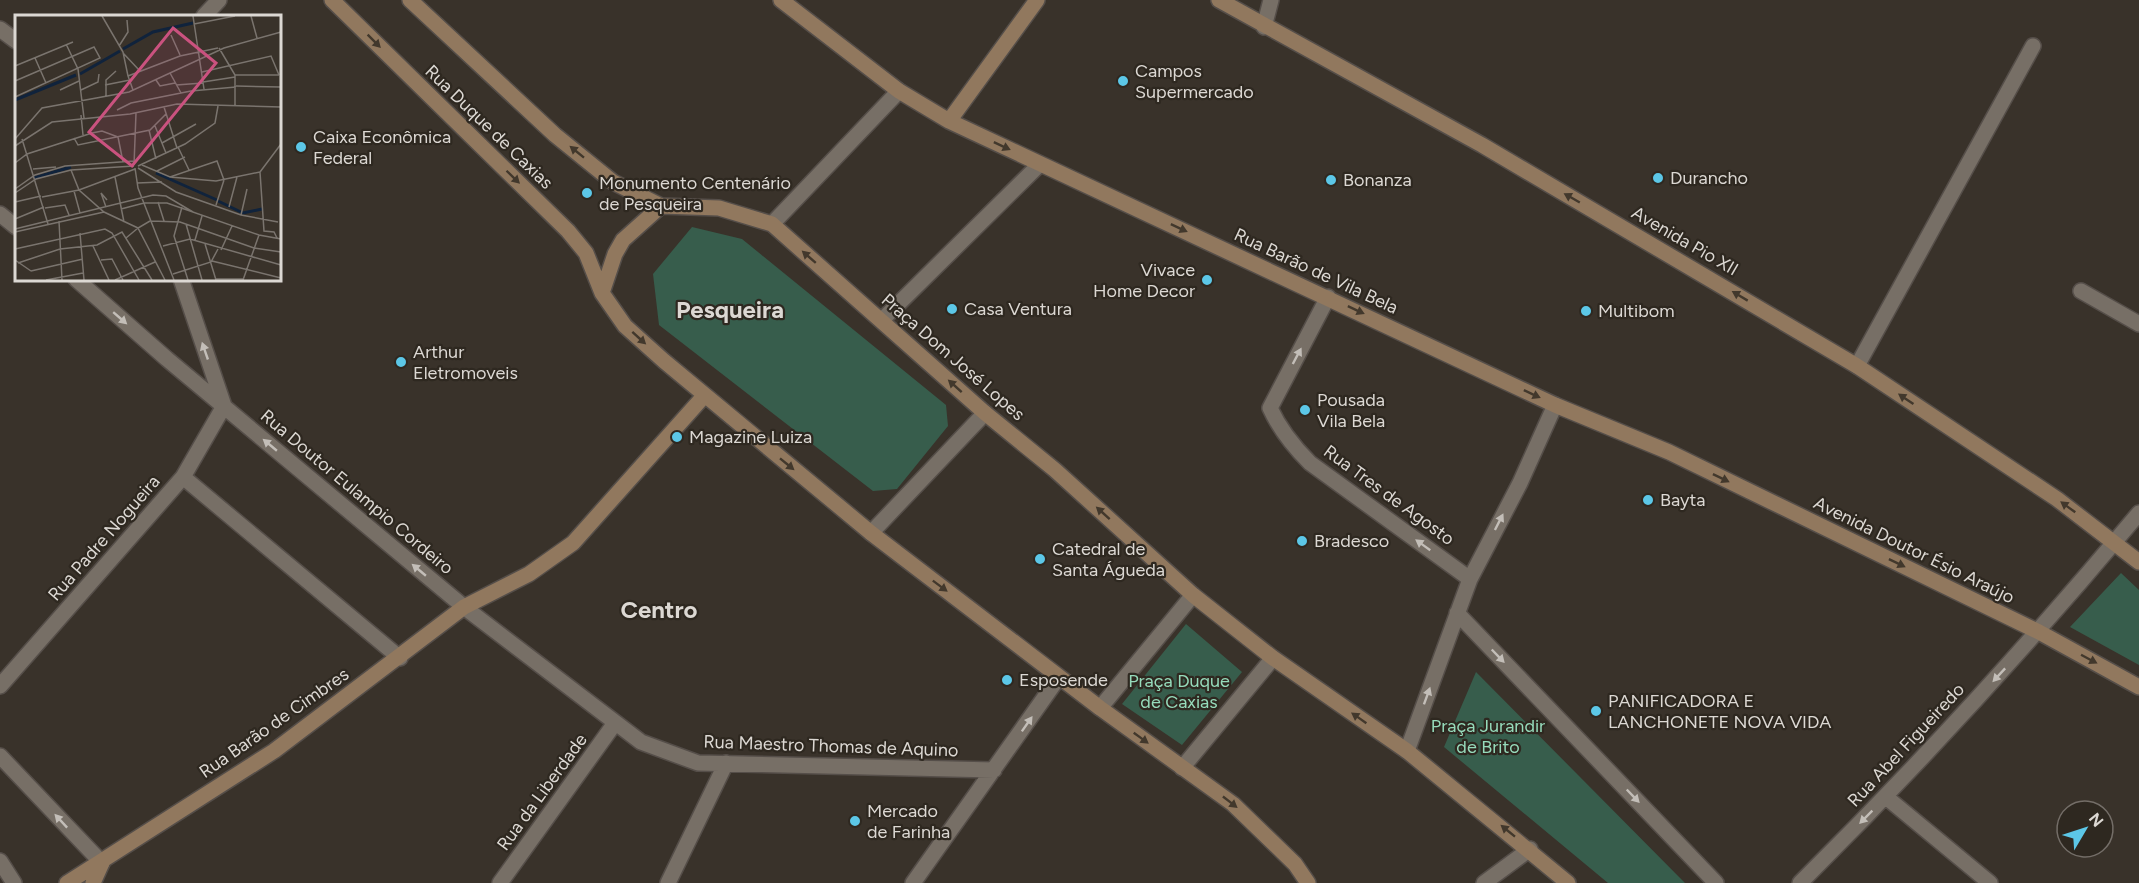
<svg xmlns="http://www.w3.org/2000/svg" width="2139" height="883" viewBox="0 0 2139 883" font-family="Figtree,sans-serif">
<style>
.green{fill:#375d4c}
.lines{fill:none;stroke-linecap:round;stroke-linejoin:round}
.pedestrian-casing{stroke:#554e49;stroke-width:18}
.minor-casing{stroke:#554e49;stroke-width:18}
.tertiary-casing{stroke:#554e49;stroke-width:18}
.secondary-casing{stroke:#554e49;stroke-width:18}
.pedestrian{stroke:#776f66;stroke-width:15}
.minor{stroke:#776f66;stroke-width:15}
.tertiary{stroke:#776f66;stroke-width:15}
.secondary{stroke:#91785e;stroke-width:15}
.oneway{fill:#42382c}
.oneway2{fill:#c3beb8}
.poi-dot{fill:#5cc7e7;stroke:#2e2820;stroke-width:2}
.labels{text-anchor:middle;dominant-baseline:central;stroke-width:4.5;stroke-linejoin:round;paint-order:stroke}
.poi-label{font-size:18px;fill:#dcd8d3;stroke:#2e2820;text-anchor:start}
.street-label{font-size:18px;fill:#dcd8d3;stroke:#2e2820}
.park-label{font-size:18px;fill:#96dbbb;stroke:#2e2820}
.district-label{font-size:24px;font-weight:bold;fill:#dcd8d3;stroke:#2e2820}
.inset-river{fill:none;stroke:#10233c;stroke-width:3}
.inset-road{fill:none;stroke:#7a746e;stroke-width:1.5}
.view{fill:#ca527f;fill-opacity:0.15;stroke:#ca527f;stroke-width:3}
.inset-edge{fill:none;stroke:#dcd8d3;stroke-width:3}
</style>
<rect width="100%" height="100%" fill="#39322a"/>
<path class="green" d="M 692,227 L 742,239 L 946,405 L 948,426 L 897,489 L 873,491 L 659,325 L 653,274 Z
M 2121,573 L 2139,590 L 2139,665 L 2070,627 Z
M 1186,624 L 1242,672 L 1182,745 L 1122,704 Z
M 1476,672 L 1685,883 L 1608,883 L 1444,747 Z"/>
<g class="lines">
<g class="pedestrian-casing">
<path id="pedestrian" d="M 772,224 L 899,91
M 882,320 L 1040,164"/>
</g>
<g class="minor-casing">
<path id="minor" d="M 204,16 L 219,0
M 1264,27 L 1271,0
M 0,29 L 16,41
M 0,214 L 16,227
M 76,279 L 167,359 L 464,607 L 641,742 L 698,763 L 994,770
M 181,279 L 224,406
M 2081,291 L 2139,324
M 1328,297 L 1270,408 C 1280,430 1293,446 1310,463 L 1470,579
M 1857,366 L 2033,46
M 183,477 L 400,658
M 1457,613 L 1716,883
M 0,686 L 183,477 L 224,406
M 1407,751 L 1470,579 L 1520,483 L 1555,405
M 0,756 L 102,863
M 1886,797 L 1990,883
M 0,861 L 14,883
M 500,883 L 615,723
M 668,883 L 726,763
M 913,883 L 1059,677
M 1484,883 L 1530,849
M 1800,883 C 1919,765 2031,642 2139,513"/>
</g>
<g class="tertiary-casing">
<path id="tertiary" d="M 871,533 L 985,413
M 1100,708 L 1193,595
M 1182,768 L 1273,658"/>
</g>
<g class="secondary-casing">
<path id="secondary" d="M 332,0 L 568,231 L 586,253 L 602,293 L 625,326 L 664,361 L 871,533 L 1100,708 L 1233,804 L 1295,864 L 1308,883
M 410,0 L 555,135 L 613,182 L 661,206 L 719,208 L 772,224 L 985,413 L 1055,470 L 1193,595 L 1273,658 L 1407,751 L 1568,883
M 781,0 L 899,91 L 949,121 L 1555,405 L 1669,452 L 2039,632 L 2139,687
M 1219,0 L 1482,145 L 1857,366 L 2057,499 L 2139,562
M 949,121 L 1037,0
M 602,293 L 615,254 L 623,240 L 661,206
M 67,883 L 274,751 L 464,607 L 529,574 L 573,543 L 704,396
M 93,883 L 102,863"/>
</g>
<use href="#pedestrian" class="pedestrian"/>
<use href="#minor" class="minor"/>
<use href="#tertiary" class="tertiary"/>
<use href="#secondary" class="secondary"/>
</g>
<defs><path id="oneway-solid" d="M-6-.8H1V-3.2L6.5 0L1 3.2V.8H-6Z" transform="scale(1.5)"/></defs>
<g class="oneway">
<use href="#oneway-solid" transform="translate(374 41) rotate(45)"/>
<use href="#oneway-solid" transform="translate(1002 146) rotate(25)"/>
<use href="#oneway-solid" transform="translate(577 152) rotate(-141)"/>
<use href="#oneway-solid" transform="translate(513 177) rotate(44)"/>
<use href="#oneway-solid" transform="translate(1572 198) rotate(-150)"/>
<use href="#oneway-solid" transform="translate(1179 228) rotate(25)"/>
<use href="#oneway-solid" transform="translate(809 257) rotate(-139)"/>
<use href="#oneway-solid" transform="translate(1740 296) rotate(-149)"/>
<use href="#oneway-solid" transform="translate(1356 310) rotate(25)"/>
<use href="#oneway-solid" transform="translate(639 338) rotate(42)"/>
<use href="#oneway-solid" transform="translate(955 386) rotate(-138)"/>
<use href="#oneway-solid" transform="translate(1532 394) rotate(25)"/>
<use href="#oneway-solid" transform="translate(1906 399) rotate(-146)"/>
<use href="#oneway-solid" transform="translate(787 464) rotate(39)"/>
<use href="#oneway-solid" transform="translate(1721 478) rotate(26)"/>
<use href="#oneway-solid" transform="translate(2068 507) rotate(-144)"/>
<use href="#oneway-solid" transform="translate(1103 513) rotate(-138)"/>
<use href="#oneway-solid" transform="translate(1897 563) rotate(26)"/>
<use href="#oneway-solid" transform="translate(940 586) rotate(37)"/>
<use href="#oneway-solid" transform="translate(2089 659) rotate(28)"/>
<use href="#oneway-solid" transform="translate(1359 718) rotate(-145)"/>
<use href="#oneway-solid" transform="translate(1141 738) rotate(36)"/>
<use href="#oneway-solid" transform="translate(1230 802) rotate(38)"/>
<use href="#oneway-solid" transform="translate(1508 831) rotate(-141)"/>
</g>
<g class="oneway2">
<use href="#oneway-solid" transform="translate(120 318) rotate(41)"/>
<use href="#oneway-solid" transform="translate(205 351) rotate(-109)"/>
<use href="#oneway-solid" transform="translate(1297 356) rotate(-62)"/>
<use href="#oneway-solid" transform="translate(270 445) rotate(-140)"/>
<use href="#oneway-solid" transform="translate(1499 522) rotate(-63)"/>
<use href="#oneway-solid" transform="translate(1423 545) rotate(-144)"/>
<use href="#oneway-solid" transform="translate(419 570) rotate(-140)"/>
<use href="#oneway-solid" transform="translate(1498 656) rotate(46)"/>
<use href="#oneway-solid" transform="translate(1999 675) rotate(133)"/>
<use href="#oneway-solid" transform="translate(1427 696) rotate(-70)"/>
<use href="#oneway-solid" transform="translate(1027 724) rotate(-55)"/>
<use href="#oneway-solid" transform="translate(1633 796) rotate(46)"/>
<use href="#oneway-solid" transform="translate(1866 817) rotate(135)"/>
<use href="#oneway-solid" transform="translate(61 821) rotate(-133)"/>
</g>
<g class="poi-dot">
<circle cx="1123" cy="81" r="6"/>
<circle cx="301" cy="147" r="6"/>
<circle cx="1658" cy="178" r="6"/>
<circle cx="1331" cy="180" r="6"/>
<circle cx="587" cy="193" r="6"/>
<circle cx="1207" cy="280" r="6"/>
<circle cx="952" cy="309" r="6"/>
<circle cx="1586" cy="311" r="6"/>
<circle cx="401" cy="362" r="6"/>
<circle cx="1305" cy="410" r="6"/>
<circle cx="677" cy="437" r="6"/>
<circle cx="1648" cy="500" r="6"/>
<circle cx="1302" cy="541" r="6"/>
<circle cx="1040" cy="559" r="6"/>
<circle cx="1007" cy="680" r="6"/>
<circle cx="1596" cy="711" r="6"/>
<circle cx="855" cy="821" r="6"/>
</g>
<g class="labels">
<g class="poi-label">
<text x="1135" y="71">Campos<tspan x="1135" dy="21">Supermercado</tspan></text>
<text x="313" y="137">Caixa Econômica<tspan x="313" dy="21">Federal</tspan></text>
<text x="1670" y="178">Durancho</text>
<text x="1343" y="180">Bonanza</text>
<text x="599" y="183">Monumento Centenário<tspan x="599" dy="21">de Pesqueira</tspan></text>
<text x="1195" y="270" text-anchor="end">Vivace<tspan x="1195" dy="21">Home Decor</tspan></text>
<text x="964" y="309">Casa Ventura</text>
<text x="1598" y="311">Multibom</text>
<text x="413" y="352">Arthur<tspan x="413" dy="21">Eletromoveis</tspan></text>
<text x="1317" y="400">Pousada<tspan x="1317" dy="21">Vila Bela</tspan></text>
<text x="689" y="437">Magazine Luiza</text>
<text x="1660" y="500">Bayta</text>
<text x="1314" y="541">Bradesco</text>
<text x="1052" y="549">Catedral de<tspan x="1052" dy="21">Santa Águeda</tspan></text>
<text x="1019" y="680">Esposende</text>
<text x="1608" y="701">PANIFICADORA E<tspan x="1608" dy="21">LANCHONETE NOVA VIDA</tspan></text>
<text x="867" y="811">Mercado<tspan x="867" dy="21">de Farinha</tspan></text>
</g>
<g class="street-label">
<text transform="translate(489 127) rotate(44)">Rua Duque de Caxias</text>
<text transform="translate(1685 241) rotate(30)">Avenida Pio XII</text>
<text transform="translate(1316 271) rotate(25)">Rua Barão de Vila Bela</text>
<text transform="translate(953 357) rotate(41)">Praça Dom José Lopes</text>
<text transform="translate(357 492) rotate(40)">Rua Doutor Eulampio Cordeiro</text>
<text transform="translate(1389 495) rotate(36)">Rua Tres de Agosto</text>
<text transform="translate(104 538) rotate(-49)">Rua Padre Nogueira</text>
<text transform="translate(1914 550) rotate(26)">Avenida Doutor Ésio Araújo</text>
<text transform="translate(274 723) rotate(-35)">Rua Barão de Cimbres</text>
<text transform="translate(1906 745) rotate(-47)">Rua Abel Figueiredo</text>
<text transform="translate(831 746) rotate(2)">Rua Maestro Thomas de Aquino</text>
<text transform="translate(542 792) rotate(-54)">Rua da Liberdade</text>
</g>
<g class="park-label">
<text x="1179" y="681">Praça Duque<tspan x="1179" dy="21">de Caxias</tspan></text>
<text x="1488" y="726">Praça Jurandir<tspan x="1488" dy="21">de Brito</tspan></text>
</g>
<g class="district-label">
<text x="730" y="309">Pesqueira</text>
<text x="659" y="609">Centro</text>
</g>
</g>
<g transform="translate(15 15)">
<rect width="266" height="266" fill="#39322a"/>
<path class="inset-river" d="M 108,34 L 138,17 L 178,8M 65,59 L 105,36M 0,85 L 61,60M 141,158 L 202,185M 19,163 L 56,152M 203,186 L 228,198 L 247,194"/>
<path class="inset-road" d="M 87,1 L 108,37 L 113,61M 178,1 L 189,74M 236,1 L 242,23M 179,9 L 220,1M 156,20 L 165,40M 51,29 L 63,54 L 69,103M 104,31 L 113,17 L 112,5M 204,33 L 220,60 L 220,91M 108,38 L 125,56M 20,43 L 31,68M 0,51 L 58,27M 187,57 L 256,41 L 264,60M 155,58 L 166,78M 220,60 L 264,60M 141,65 L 145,71 L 160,68M 0,66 L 79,32 L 85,43 L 0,82M 188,67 L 220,62M 90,70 L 115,65M 161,70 L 188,68M 221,71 L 266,72M 45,75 L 64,66M 66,75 L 83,67 L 84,59M 118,75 L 113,61 L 165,41 L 203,33M 91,81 L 91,65 L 101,56M 149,92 L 162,133M 102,95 L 116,88 L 176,76 L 221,72M 66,100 L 68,120M 140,111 L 151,138M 134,115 L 141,144M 103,122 L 108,147M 59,123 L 63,130 L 135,115 L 151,99M 0,124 L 27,93 L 114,77 L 209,33 L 266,17M 7,124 L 33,209M 147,128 L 181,109M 0,131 L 37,107 L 115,99 L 162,89 L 266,92M 163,132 L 174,155M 0,148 L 12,139 L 77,118 L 87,116 L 103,122M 119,150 L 121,98M 127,150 L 155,162 L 202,146 L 209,165M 123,151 L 170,129 L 200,108 L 203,91M 120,153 L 123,173 L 159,265M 123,153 L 161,177 L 226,200 L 263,207M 18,154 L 41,152M 56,155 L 64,175 L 89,197 L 123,213 L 111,223M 142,156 L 170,142M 245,157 L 249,216 L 259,217 L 262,223M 245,157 L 266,129M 100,162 L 109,207M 155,162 L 201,166 L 245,157M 122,168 L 147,167M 0,174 L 20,160 L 50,151 L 119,146M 59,176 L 65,198M 0,178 L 21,164 L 56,155 L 119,151M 27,182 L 64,175 L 120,154M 0,187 L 26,181M 143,187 L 149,206M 201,190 L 209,165M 91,192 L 86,178 L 92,185M 167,192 L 159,221 L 173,265M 214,192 L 222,162M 30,193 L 50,190 L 54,200M 106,194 L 129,188 L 152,188 L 244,220 L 266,224M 226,200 L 232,174M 0,204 L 29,192M 44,206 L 47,265M 135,206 L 123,213 L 150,265M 136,206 L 165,207 L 239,233 L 266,237M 171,209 L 187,265M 0,214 L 138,180 L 151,181 L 178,197M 0,217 L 89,197M 65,218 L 69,265M 180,225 L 187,201M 190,229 L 201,265M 78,231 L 94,265M 148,231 L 175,224 L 266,250M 0,234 L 90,214 L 97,218 L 124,265M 206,235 L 217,211M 0,245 L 16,256M 86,245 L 97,244 L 108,265M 197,246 L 266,263M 3,248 L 45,234 L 82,230 L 107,217 L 137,265M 16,256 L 68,244M 158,259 L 196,247 L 203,234M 201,264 L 228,264M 31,265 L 68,258M 100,265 L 140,247M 228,265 L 244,220"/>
<path class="view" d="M 158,13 L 201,48 L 117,151 L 74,117 Z"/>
<rect width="266" height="266" class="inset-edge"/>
</g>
<g transform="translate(2085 829) rotate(51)"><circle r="28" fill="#2e2820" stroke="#746e68" stroke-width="1.5"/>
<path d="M0-4.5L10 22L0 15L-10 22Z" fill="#5cc7e7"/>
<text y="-9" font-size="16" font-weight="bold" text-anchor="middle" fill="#dcd8d3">N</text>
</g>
</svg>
